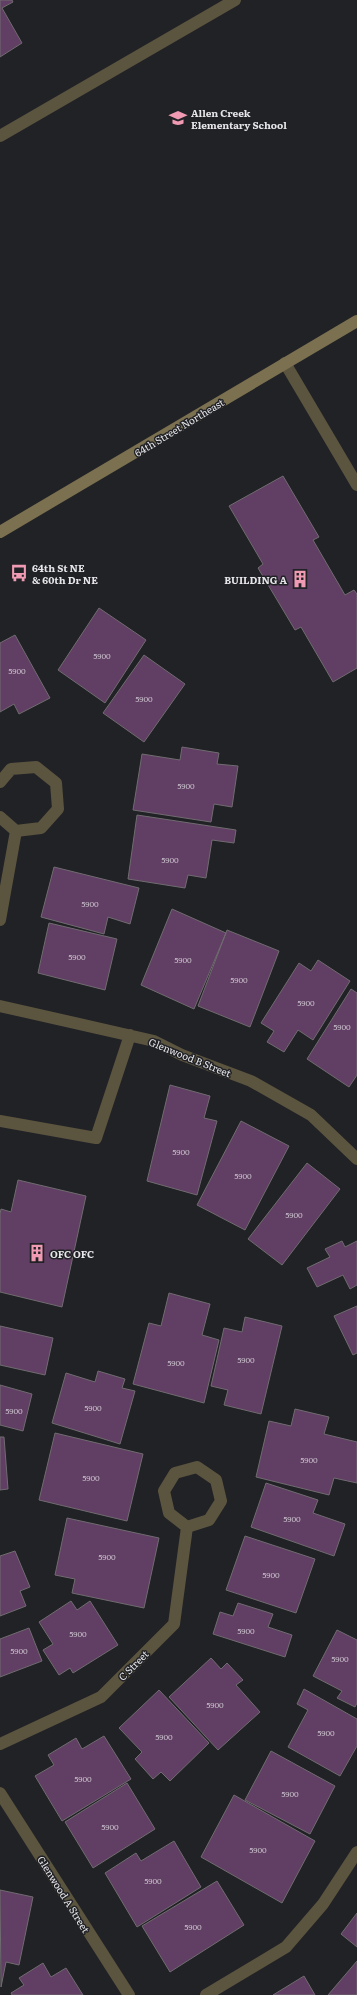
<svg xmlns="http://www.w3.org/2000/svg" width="357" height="1995" viewBox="0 0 357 1995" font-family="Literata,serif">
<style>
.building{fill:#613e63;stroke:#706c70}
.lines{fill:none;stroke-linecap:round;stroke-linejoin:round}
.lane{stroke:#5b543f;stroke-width:12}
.secondary{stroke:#7b704f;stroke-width:12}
.labels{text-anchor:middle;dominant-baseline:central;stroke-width:3;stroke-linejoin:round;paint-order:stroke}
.number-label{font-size:8px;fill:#c5bcc8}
.poi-label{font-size:10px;font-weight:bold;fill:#e6e6e9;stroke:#212226;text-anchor:start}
.street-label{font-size:10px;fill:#e6e6e9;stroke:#212226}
</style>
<rect width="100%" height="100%" fill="#212226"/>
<path class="building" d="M 0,0 L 12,0 L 13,2 L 2,8 L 22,43 L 0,57 Z
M 283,476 L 319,537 L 313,540 L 345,595 L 354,590 L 357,594 L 357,668 L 333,682 L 301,627 L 295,630 L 258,568 L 263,564 L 229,506 Z
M 99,608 L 146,640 L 105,703 L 58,670 Z
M 15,635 L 50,698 L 19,714 L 14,704 L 0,712 L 0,643 Z
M 144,655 L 185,684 L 144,742 L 103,713 Z
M 182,747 L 219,753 L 217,764 L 238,766 L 232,807 L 214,804 L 211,822 L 133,810 L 142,754 L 180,760 Z
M 137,815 L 236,830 L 234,843 L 212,840 L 206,878 L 188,875 L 185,888 L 128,879 Z
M 54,867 L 139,888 L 130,924 L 108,917 L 104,934 L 41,917 Z
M 172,909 L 226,933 L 194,1009 L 141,985 Z
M 49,923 L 117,939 L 105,990 L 38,973 Z
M 227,930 L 279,951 L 250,1027 L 198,1006 Z
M 318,960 L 350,981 L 313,1040 L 298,1030 L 284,1052 L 267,1042 L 274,1031 L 261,1023 L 299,963 L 311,971 Z
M 351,989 L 357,993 L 357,1075 L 349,1087 L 307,1059 Z
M 170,1085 L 210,1096 L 204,1118 L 217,1121 L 197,1195 L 147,1181 Z
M 241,1121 L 289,1146 L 245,1230 L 197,1205 Z
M 307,1163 L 340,1189 L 282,1265 L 248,1239 Z
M 18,1180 L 86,1196 L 62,1307 L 0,1292 L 0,1214 L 1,1209 L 11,1212 Z
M 342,1241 L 345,1247 L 357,1241 L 357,1285 L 350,1289 L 343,1275 L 317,1287 L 307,1268 L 330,1257 L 325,1249 Z
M 169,1293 L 210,1304 L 202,1335 L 219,1340 L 204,1403 L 133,1384 L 149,1323 L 161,1326 Z
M 357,1306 L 357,1353 L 353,1355 L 334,1316 Z
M 245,1317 L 282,1326 L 261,1414 L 224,1405 L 228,1390 L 211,1386 L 224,1328 L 242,1332 Z
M 0,1326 L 53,1338 L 45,1375 L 0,1365 Z
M 98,1371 L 125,1379 L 122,1388 L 135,1391 L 120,1444 L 52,1423 L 66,1373 L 95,1382 Z
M 0,1385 L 32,1394 L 23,1431 L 0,1425 Z
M 295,1409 L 329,1417 L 324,1434 L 357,1442 L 357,1483 L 334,1478 L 329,1495 L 256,1477 L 269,1421 L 291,1426 Z
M 55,1433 L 143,1454 L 127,1521 L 39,1500 Z
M 0,1437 L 4,1437 L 8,1489 L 0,1490 Z
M 266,1483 L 318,1500 L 313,1513 L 345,1524 L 334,1556 L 251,1527 Z
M 67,1518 L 159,1538 L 144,1608 L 72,1593 L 75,1579 L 55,1575 Z
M 245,1536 L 315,1559 L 296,1613 L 226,1590 Z
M 15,1551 L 30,1587 L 20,1591 L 26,1606 L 0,1616 L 0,1556 Z
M 71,1601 L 77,1610 L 90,1601 L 118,1645 L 73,1673 L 70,1668 L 59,1675 L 43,1650 L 53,1644 L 39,1622 Z
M 238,1603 L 273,1614 L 268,1627 L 292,1635 L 285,1657 L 213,1634 L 220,1612 L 233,1616 Z
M 29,1628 L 42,1661 L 0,1677 L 0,1639 Z
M 337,1630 L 357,1640 L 357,1703 L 355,1707 L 337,1698 L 342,1691 L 313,1676 Z
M 211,1658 L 221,1669 L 227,1663 L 243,1680 L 236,1685 L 260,1712 L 218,1750 L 169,1697 Z
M 304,1689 L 357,1719 L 357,1746 L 340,1776 L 288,1747 L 308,1710 L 297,1704 Z
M 159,1690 L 209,1743 L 170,1781 L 161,1772 L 153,1779 L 135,1759 L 142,1752 L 119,1728 Z
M 104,1736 L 131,1779 L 62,1821 L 35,1776 L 54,1765 L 48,1755 L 76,1738 L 82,1749 Z
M 271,1751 L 335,1786 L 310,1834 L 245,1800 Z
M 127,1783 L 155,1829 L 93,1868 L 65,1822 Z
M 234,1795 L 315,1841 L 282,1903 L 201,1857 Z
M 174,1841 L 201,1887 L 137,1927 L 105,1873 L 136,1853 L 141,1861 Z
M 217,1881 L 244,1925 L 170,1972 L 142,1926 Z
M 0,1890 L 33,1897 L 19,1965 L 6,1962 L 1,1987 Z
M 357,1913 L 357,1947 L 341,1934 Z
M 357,1961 L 357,1995 L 328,1995 Z
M 43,1963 L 51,1977 L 66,1968 L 83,1995 L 12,1995 L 11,1993 L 24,1985 L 19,1978 Z
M 304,1976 L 315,1995 L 273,1995 Z"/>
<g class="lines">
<path class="lane" d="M 0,136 L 235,0
M 285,363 L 357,485
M 0,782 L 11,769 L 36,767 L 56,783 L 58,809 L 41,828 L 16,831 L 0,817
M 0,920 L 16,831
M 0,1006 L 154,1041 L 182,1055 L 251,1081 L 311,1115 L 357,1159
M 0,1121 L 96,1138 L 130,1035
M 197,1467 L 216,1480 L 221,1501 L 209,1520 L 187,1527 L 169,1513 L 164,1491 L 175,1473 Z
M 0,1744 L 101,1697 L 174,1624 L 187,1527
M 0,1793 L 129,1995
M 206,1995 L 286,1947 L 323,1904 L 357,1852"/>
<path class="secondary" d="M 0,532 L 357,321"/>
</g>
<defs>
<g id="school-bare" transform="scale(1.38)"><path d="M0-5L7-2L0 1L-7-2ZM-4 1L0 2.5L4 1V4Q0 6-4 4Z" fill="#f19ab3" stroke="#212226" stroke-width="2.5" paint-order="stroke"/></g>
<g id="bus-bare" transform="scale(1.38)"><path d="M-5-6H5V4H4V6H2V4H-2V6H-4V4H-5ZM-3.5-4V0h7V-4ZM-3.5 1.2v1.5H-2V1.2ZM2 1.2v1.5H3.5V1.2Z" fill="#f19ab3" stroke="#212226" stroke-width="2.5" paint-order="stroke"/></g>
<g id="building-bare" transform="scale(1.38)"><path d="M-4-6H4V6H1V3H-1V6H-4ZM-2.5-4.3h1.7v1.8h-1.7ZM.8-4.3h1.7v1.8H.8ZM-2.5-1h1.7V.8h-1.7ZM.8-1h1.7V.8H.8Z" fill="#f19ab3" stroke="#212226" stroke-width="2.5" paint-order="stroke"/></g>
</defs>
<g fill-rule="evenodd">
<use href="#school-bare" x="178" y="118"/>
<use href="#bus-bare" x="19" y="573"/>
<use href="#building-bare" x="300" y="579"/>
<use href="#building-bare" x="37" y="1253"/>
</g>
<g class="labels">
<g class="number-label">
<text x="102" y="655">5900</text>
<text x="17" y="670">5900</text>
<text x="144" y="698">5900</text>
<text x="186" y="785">5900</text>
<text x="170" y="859">5900</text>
<text x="90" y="903">5900</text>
<text x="77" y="956">5900</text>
<text x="183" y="959">5900</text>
<text x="239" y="979">5900</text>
<text x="306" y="1002">5900</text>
<text x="342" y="1026">5900</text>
<text x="181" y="1151">5900</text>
<text x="243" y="1175">5900</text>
<text x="294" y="1214">5900</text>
<text x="246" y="1359">5900</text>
<text x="176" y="1362">5900</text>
<text x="93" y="1407">5900</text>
<text x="14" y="1410">5900</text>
<text x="309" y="1459">5900</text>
<text x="91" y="1477">5900</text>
<text x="292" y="1518">5900</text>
<text x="107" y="1556">5900</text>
<text x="271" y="1574">5900</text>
<text x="246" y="1630">5900</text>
<text x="78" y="1633">5900</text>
<text x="19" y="1650">5900</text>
<text x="340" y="1658">5900</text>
<text x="215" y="1704">5900</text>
<text x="326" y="1732">5900</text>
<text x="164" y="1736">5900</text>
<text x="83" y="1778">5900</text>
<text x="290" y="1793">5900</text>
<text x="110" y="1826">5900</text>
<text x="258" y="1849">5900</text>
<text x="153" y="1880">5900</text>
<text x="193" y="1926">5900</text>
</g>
<g class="poi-label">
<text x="191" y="112">Allen Creek<tspan x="191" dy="12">Elementary School</tspan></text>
<text x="32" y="567">64th St NE<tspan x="32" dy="12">&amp; 60th Dr NE</tspan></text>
<text x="287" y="579" text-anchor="end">BUILDING A</text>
<text x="50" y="1253">OFC OFC</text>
</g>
<g class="street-label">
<text transform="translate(179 427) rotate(-31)">64th Street Northeast</text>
<text transform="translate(190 1057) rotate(22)">Glenwood B Street</text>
<text transform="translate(133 1665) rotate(-45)">C Street</text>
<text transform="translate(64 1894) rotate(58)">Glenwood A Street</text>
</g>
</g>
</svg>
